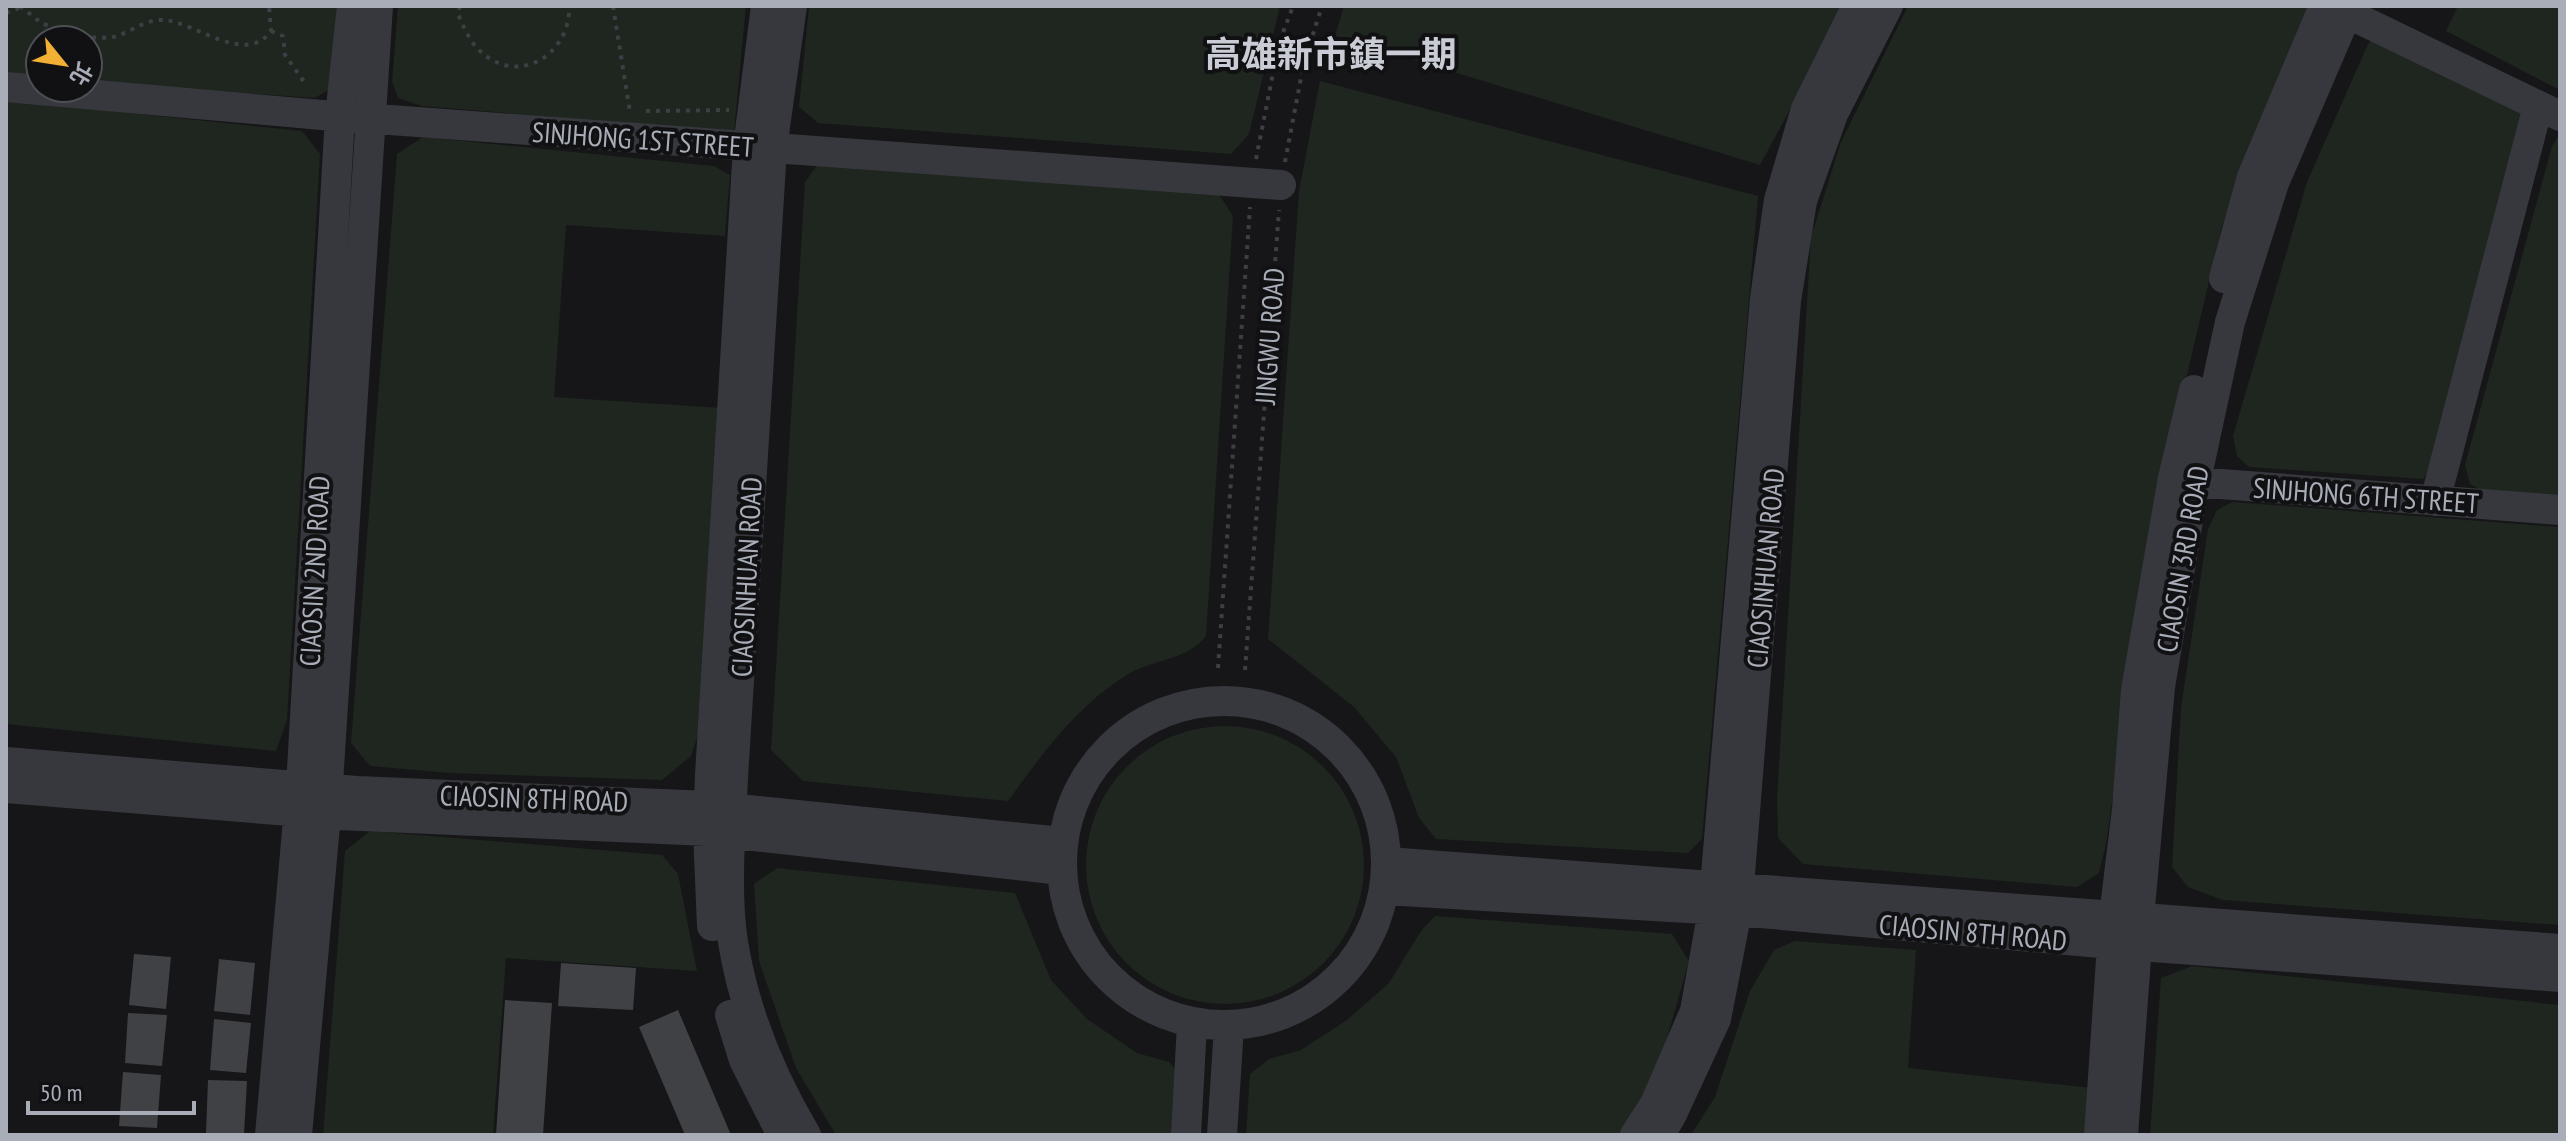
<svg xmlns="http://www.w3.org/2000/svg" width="2566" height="1141" viewBox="0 0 2566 1141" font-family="'PT Sans Narrow','Noto Sans TC',sans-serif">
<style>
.green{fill:#1e261f}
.building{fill:#404145}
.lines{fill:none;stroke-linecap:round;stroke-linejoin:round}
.path{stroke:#3d3f44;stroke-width:4;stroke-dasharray:4 6;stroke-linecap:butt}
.minor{stroke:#37383d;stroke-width:30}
.labels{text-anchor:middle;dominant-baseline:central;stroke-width:8;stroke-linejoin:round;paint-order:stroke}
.street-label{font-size:28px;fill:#a8adb8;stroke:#111113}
.district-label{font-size:36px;font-weight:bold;fill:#c9ccd4;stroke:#111113}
</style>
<rect width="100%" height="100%" fill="#161618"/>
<path class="green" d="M 6,6 L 338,6 L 333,87 L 315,98 L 88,82 L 88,40 L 40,40 L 40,79 L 6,77 Z
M 398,6 L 746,6 L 734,132 L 422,106 L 398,98 L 392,82 Z
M 809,6 L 1280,6 L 1249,134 L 1231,154 L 818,123 L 799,107 Z
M 1344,6 L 1846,6 L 1760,165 L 1335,36 Z
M 1908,6 L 2314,6 L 2252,144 L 2221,230 L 2152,524 L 2106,844 L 2099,873 L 2077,887 L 1803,864 L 1778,838 L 1777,798 L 1811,237 L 1841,142 Z
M 2458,6 L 2560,6 L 2560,90 L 2446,31 Z
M 2375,37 L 2518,105 L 2523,120 L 2432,466 L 2423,479 L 2249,467 L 2237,456 L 2233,436 L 2307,182 L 2368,44 Z
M 1320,81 L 1758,196 L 1702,839 L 1688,853 L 1436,839 L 1419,818 L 1396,757 L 1354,707 L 1268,639 L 1299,191 Z
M 6,100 L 302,131 L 320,154 L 287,720 L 276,751 L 6,724 Z
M 2560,133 L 2560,496 L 2484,492 L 2470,484 L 2465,465 L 2552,146 Z
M 423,137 L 714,166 L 730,175 L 725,236 L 566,225 L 554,397 L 721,408 L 700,729 L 691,756 L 662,780 L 450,773 L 370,766 L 351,743 L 397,154 Z
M 818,164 L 1218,193 L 1233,216 L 1206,636 C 1187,661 1151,659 1125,676 C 1076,707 1042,754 1008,801 L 803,781 L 771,750 L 805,182 Z
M 2232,502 L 2560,527 L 2560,925 L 2223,900 L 2188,887 L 2172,867 L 2181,708 L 2208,529 L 2217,510 Z
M1086 865a139 139 0 1 1 278 0a139 139 0 1 1-278 0Z
M 370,831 L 662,855 L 678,874 L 697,971 L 506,958 L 493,1135 L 323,1135 L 345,851 Z
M 777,868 L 1015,893 L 1051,980 L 1087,1019 L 1137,1053 L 1169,1062 L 1179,1073 L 1175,1135 L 836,1135 L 796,1068 L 759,961 L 754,884 Z
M 1435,916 L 1672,934 L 1689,961 L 1662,1056 L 1624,1135 L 1246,1135 L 1250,1074 L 1269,1059 L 1301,1050 L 1347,1020 L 1389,983 L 1421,931 Z
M 1795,941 L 1916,950 L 1908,1068 L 2092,1088 L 2088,1135 L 1691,1135 L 1715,1097 L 1750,991 L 1774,950 Z
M 2192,966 L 2560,1005 L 2560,1135 L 2150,1135 L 2161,978 Z"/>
<path class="building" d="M 134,954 L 171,957 L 166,1009 L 129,1005 Z
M 219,959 L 255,963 L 250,1015 L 214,1011 Z
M 561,963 L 636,968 L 633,1010 L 558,1006 Z
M 505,1000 L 552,1003 L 543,1135 L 496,1135 Z
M 678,1010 L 731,1135 L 685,1135 L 639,1027 Z
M 128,1013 L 167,1015 L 162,1066 L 125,1063 Z
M 214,1019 L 251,1023 L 246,1073 L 210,1070 Z
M 123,1072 L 161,1075 L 157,1128 L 119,1126 Z
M 208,1080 L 247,1081 L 244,1134 L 206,1133 Z"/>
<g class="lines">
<path class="path" d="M 20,6 C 27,11 33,17 39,21 C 56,32 98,42 117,36 C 132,31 146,19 163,20 C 194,21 245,67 271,31 L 269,6
M 460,6 L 458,14 C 464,28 470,42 481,52 C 511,79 550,66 565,31 C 568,23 569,14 570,6
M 613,6 L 630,112
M 6,13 L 22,7
M 271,31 L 283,36 L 285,55 L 307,86
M 646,111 L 729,110
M 1256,159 L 1279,43 L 1293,6
M 1285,162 L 1304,62 L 1322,6
M 1218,668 L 1250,207
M 1245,670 L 1279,210"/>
<path class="minor" d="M 792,6 L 772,148 L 733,777 C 731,827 725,892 733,942 C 744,1010 771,1076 806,1135
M 2332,6 L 2560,116
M 6,87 L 322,115 L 1281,185
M 2224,278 L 2252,177 L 2324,6
M 2175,478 L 2195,482 L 2560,510
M 2435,501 L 2538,106
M1062 863a162 162 0 1 1 324 0a162 162 0 1 1-324 0Z
M 6,762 L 357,791 L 709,806 L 1062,842
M 6,788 L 339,815 L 708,831 L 1061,870
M 1387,862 L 2560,949
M 1385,890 L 1737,911 L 2112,944 L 2560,977
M 712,926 L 708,831 L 710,775 L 748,147 L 766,6
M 730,1015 L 744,1060 L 782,1135
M 270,1135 L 301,786 L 340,116 L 352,6
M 297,1135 L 326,814 L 378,6
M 1186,1135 L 1192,1024
M 1222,1135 L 1229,1027
M 1635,1135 L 1655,1104 L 1695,1011 L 1713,910 L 1765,298 L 1779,200 L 1806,109 L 1857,6
M 1660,1135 L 1672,1114 L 1716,1019 L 1737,911 L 1786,301 L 1802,201 L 1833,114 L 1888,6
M 2099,1135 L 2114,916 L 2127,809 L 2136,690 L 2173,478 L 2194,390
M 2123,1135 L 2139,918 L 2160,687 L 2191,503 L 2230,322 L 2274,183 L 2350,6"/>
</g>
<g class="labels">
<g class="street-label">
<text transform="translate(643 139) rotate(4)">SINJHONG 1ST STREET</text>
<text transform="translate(1269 336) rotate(-86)">JINGWU ROAD</text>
<text transform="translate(2366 495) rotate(4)">SINJHONG 6TH STREET</text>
<text transform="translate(2182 559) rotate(-80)">CIAOSIN 3RD ROAD</text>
<text transform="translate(1765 568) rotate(-85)">CIAOSINHUAN ROAD</text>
<text transform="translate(314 571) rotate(-87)">CIAOSIN 2ND ROAD</text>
<text transform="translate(746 577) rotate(-87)">CIAOSINHUAN ROAD</text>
<text transform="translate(534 798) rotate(2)">CIAOSIN 8TH ROAD</text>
<text transform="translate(1973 932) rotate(5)">CIAOSIN 8TH ROAD</text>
</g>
<g class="district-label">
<text x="1331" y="53">高雄新市鎮一期</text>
</g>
</g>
<rect width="2566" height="1141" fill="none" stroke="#a8adb8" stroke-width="16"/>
<g transform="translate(64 64) rotate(120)"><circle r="38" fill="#111113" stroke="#4d4f55" stroke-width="2"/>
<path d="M0-6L14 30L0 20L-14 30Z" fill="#f2b134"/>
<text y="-12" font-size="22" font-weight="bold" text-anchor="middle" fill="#a8adb8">北</text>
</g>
<path d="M28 1101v12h166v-12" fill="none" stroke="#a8adb8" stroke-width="4"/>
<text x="40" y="1101" font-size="24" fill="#a8adb8" stroke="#111113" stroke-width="6" paint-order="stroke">50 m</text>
</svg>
